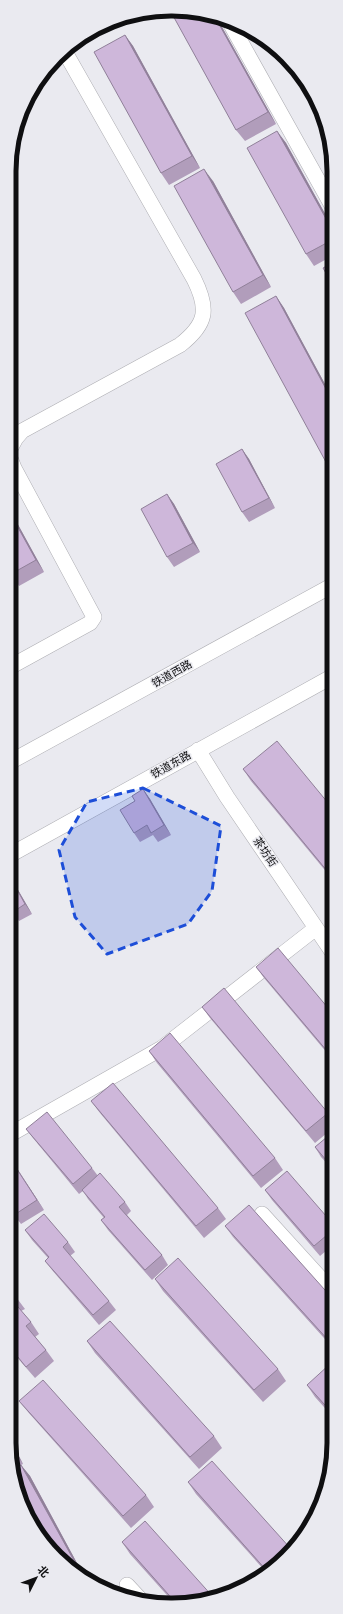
<svg xmlns="http://www.w3.org/2000/svg" width="343" height="1614" viewBox="0 0 343 1614" font-family="'Roboto Condensed','Noto Sans SC',sans-serif">
<style>
.lines{fill:none;stroke-linecap:round;stroke-linejoin:round}
.minor-casing{stroke:#aeaeb3;stroke-width:16}
.minor{stroke:#fff;stroke-width:15}
.wall{fill:#b19dbb}
.shaded-wall{fill:#908099}
.building{fill:#ceb7da;stroke:#908099}
.marked{fill:#1d4ed8;fill-opacity:0.2;stroke:#1d4ed8;stroke-width:3;stroke-dasharray:8 5;stroke-linejoin:round}
.labels{text-anchor:middle;dominant-baseline:central;stroke-width:3;stroke-linejoin:round;paint-order:stroke}
.street-label{font-size:11px;fill:#0f0f11;stroke:#eaeaf0}
.rim{fill:none;stroke:#0f0f11;stroke-width:5}
</style>
<rect width="100%" height="100%" fill="#eaeaf0"/>
<g class="lines">
<g class="minor-casing">
<path id="minor" d="M 229,21 L 334,209
M 10,449 L 16,438 L 22,431 L 180,345 C 207,324 209,309 194,279 L 65,52
M 10,667 L 90,623 L 94,617 L 14,468 L 10,458
M 198,750 L 227,797 L 333,953
M 10,762 L 333,585
M 10,855 L 333,676
M 9,1135 L 162,1048 L 316,928
M 262,1214 L 333,1292
M 127,1585 L 140,1599"/>
</g>
<use href="#minor" class="minor"/>
</g>
<path class="wall" d="M 192,10 L 217,18 L 276,124 L 245,141 L 236,130 Z
M 125,35 L 133,46 L 200,168 L 169,185 L 161,173 Z
M 277,131 L 286,143 L 334,230 L 334,255 L 314,266 L 306,254 Z
M 213,181 L 271,287 L 241,304 L 233,292 Z
M 276,296 L 284,308 L 333,399 L 333,474 L 327,464 Z
M 242,449 L 249,459 L 275,508 L 249,522 L 242,512 Z
M 167,494 L 174,504 L 200,552 L 174,567 L 167,557 Z
M 10,510 L 44,572 L 19,586 L 11,574 Z
M 243,769 L 333,809 L 333,880 L 251,781 Z
M 143,789 L 150,799 L 171,835 L 158,842 L 153,835 L 140,842 L 134,833 Z
M 10,876 L 32,914 L 19,921 L 14,914 L 10,917 Z
M 256,967 L 333,1014 L 333,1060 L 264,978 Z
M 202,1007 L 328,1113 L 333,1120 L 333,1128 L 315,1143 L 210,1018 Z
M 149,1051 L 275,1158 L 283,1170 L 261,1188 L 157,1063 Z
M 91,1101 L 218,1208 L 226,1219 L 204,1238 L 100,1113 Z
M 26,1129 L 92,1168 L 98,1176 L 125,1202 L 131,1211 L 127,1215 L 162,1255 L 168,1265 L 152,1280 L 108,1230 L 101,1220 L 104,1218 L 88,1199 L 83,1191 L 79,1194 L 33,1138 Z
M 333,1132 L 333,1170 L 321,1157 L 315,1147 Z
M 9,1156 L 44,1210 L 21,1224 L 14,1215 Z
M 265,1190 L 333,1224 L 333,1245 L 320,1256 L 272,1200 Z
M 225,1226 L 333,1299 L 333,1348 L 233,1237 Z
M 25,1230 L 68,1242 L 75,1252 L 70,1256 L 109,1301 L 116,1310 L 99,1325 L 52,1270 L 45,1261 L 48,1258 L 32,1240 Z
M 155,1279 L 278,1369 L 286,1381 L 263,1402 L 163,1291 Z
M 9,1288 L 16,1297 L 25,1309 L 21,1311 L 31,1322 L 39,1334 L 35,1337 L 46,1350 L 54,1361 L 35,1378 L 15,1355 L 9,1347 Z
M 87,1341 L 214,1436 L 222,1448 L 199,1469 L 95,1353 Z
M 333,1367 L 333,1417 L 315,1397 L 307,1385 Z
M 19,1401 L 146,1495 L 154,1507 L 131,1528 L 28,1412 Z
M 9,1437 L 23,1464 L 21,1465 L 30,1476 L 85,1578 L 56,1557 L 21,1504 L 9,1442 Z
M 188,1482 L 278,1565 L 266,1572 L 196,1494 Z
M 122,1542 L 214,1598 L 174,1603 L 130,1554 Z"/>
<path class="shaded-wall" d="M 215,17 L 217,18 L 276,124 L 268,112 Z
M 125,35 L 133,46 L 200,168 L 192,156 Z
M 277,131 L 286,143 L 334,230 L 334,233 Z
M 204,169 L 213,181 L 271,287 L 263,275 Z
M 276,296 L 284,308 L 333,399 L 333,402 Z
M 242,449 L 249,459 L 275,508 L 269,498 Z
M 167,494 L 174,504 L 200,552 L 193,543 Z
M 10,510 L 44,572 L 36,560 L 10,513 Z
M 143,789 L 150,799 L 171,835 L 164,825 Z
M 10,876 L 11,878 L 32,914 L 25,904 L 10,877 Z
M 9,1156 L 44,1210 L 37,1200 Z
M 9,1437 L 23,1464 L 15,1452 L 9,1441 Z
M 21,1465 L 30,1476 L 85,1578 L 82,1575 Z"/>
<path class="building" d="M 192,10 L 215,17 L 268,112 L 236,130 L 171,12 Z
M 125,35 L 192,156 L 161,173 L 94,52 Z
M 277,131 L 334,233 L 334,239 L 306,254 L 247,148 Z
M 204,169 L 263,275 L 233,292 L 174,186 Z
M 334,262 L 334,287 L 323,268 Z
M 276,296 L 333,402 L 333,461 L 327,464 L 245,313 Z
M 242,449 L 269,498 L 242,512 L 216,464 Z
M 167,494 L 193,543 L 167,557 L 141,509 Z
M 10,513 L 36,560 L 11,574 L 10,572 Z
M 277,741 L 333,809 L 333,867 L 328,872 L 243,769 Z
M 143,789 L 164,825 L 151,833 L 147,825 L 134,833 L 120,810 L 135,801 L 132,796 Z
M 10,877 L 25,904 L 13,912 L 10,906 Z
M 278,948 L 333,1014 L 333,1058 L 256,967 Z
M 224,988 L 328,1113 L 306,1131 L 202,1007 Z
M 170,1033 L 275,1158 L 253,1176 L 149,1051 Z
M 113,1083 L 218,1208 L 196,1226 L 91,1101 Z
M 47,1112 L 92,1168 L 73,1184 L 26,1129 Z
M 333,1132 L 333,1168 L 315,1147 Z
M 9,1157 L 37,1200 L 14,1215 L 9,1208 Z
M 287,1171 L 333,1224 L 333,1230 L 314,1246 L 265,1190 Z
M 100,1173 L 125,1202 L 119,1207 L 162,1255 L 145,1270 L 101,1220 L 105,1217 L 82,1190 Z
M 249,1205 L 333,1299 L 333,1338 L 329,1341 L 225,1226 Z
M 44,1214 L 68,1242 L 63,1247 L 109,1301 L 93,1315 L 45,1261 L 49,1257 L 25,1230 Z
M 178,1258 L 278,1369 L 254,1390 L 155,1279 Z
M 9,1288 L 16,1297 L 12,1300 L 31,1322 L 26,1326 L 46,1350 L 26,1367 L 9,1346 L 9,1341 L 10,1340 L 9,1339 Z
M 110,1321 L 214,1436 L 190,1457 L 87,1341 Z
M 330,1364 L 333,1367 L 333,1414 L 307,1385 Z
M 43,1380 L 146,1495 L 123,1516 L 19,1401 Z
M 9,1441 L 15,1452 L 11,1454 L 9,1442 Z
M 212,1461 L 291,1549 L 278,1565 L 267,1571 L 188,1482 Z
M 21,1465 L 82,1575 L 56,1557 L 21,1504 L 14,1469 Z
M 145,1521 L 214,1598 L 176,1603 L 122,1542 Z"/>
<path class="marked" d="M 143,788 L 221,826 L 212,891 L 188,924 L 107,954 L 75,917 L 59,850 L 87,802 Z"/>
<g class="labels">
<g class="street-label">
<text transform="translate(172 674) rotate(-29)">铁道西路</text>
<text transform="translate(171 765) rotate(-29)">铁道东路</text>
<text transform="translate(265 852) rotate(56)">茶坊街</text>
</g>
</g>
<path d="M0 0H343V1614H0ZM171 16H172A155 155 0 0 1 327 171V1443A155 155 0 0 1 172 1598H171A155 155 0 0 1 16 1443V171A155 155 0 0 1 171 16Z" fill="#eaeaf0" fill-rule="evenodd"/>
<path class="rim" d="M171 16H172A155 155 0 0 1 327 171V1443A155 155 0 0 1 172 1598H171A155 155 0 0 1 16 1443V171A155 155 0 0 1 171 16Z"/>
<g transform="translate(36 1578) rotate(48)" stroke="#eaeaf0" stroke-width="3" paint-order="stroke">
<path d="M0-3L7 15L0 10L-7 15Z" fill="#0f0f11"/>
<text y="-6" font-size="11" font-weight="bold" text-anchor="middle" fill="#0f0f11">北</text>
</g>
</svg>
